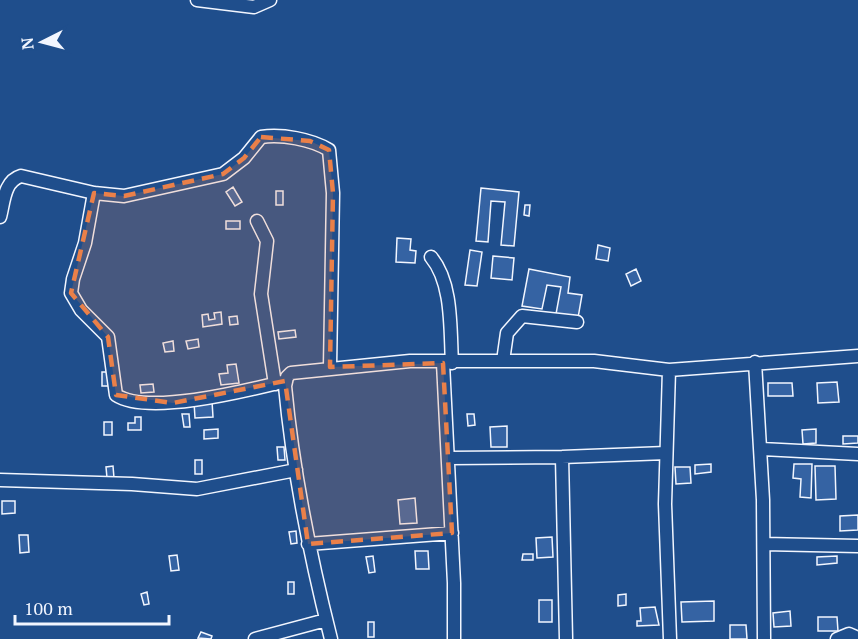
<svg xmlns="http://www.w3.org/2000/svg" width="858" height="639" viewBox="0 0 858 639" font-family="'PT Serif',serif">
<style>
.building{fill:#3563a3;stroke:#f2f6ff;stroke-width:1.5}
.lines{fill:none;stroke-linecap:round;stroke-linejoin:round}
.minor-casing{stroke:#f2f6ff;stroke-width:15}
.minor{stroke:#1f4e8c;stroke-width:12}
.marked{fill:#ea8049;fill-opacity:0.2;stroke:#ea8049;stroke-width:4.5;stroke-dasharray:12 8;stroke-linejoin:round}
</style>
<rect width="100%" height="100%" fill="#1f4e8c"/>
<path class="building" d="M 233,187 L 242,202 L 235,206 L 226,192 Z
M 481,188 L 519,192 L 514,246 L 501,245 L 505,202 L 491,201 L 488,242 L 476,241 Z
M 276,191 L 283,191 L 283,205 L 276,205 Z
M 525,205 L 530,205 L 529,216 L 524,215 Z
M 226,221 L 240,221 L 240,229 L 226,229 Z
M 397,238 L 411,239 L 410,250 L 416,251 L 415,263 L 396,262 Z
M 598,245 L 610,248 L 608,261 L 596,259 Z
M 470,250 L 482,252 L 477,286 L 465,285 Z
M 493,256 L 514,258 L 512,280 L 491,278 Z
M 529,269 L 570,277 L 568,293 L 582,295 L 578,318 L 556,314 L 561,287 L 547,285 L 542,309 L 522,306 Z
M 636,269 L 641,281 L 631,286 L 626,274 Z
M 221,312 L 222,324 L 203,327 L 202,315 L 208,314 L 209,320 L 215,319 L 214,313 Z
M 237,316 L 238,324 L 230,325 L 229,317 Z
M 295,330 L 296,337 L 279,339 L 278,332 Z
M 198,339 L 199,347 L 188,349 L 186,341 Z
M 173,341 L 174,351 L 165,352 L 163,343 Z
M 236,364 L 239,383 L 221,385 L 219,374 L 228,373 L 227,365 Z
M 102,372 L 109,372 L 109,386 L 102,386 Z
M 837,382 L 839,402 L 818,403 L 817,383 Z
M 768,383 L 792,383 L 793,396 L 768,396 Z
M 153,384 L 154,392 L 141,393 L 140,385 Z
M 212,401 L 213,417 L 195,418 L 194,402 Z
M 182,414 L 189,414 L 190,427 L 184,427 Z
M 467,414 L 474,414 L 475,425 L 468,426 Z
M 135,417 L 141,417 L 141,430 L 128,430 L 128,423 L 135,423 Z
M 104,422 L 112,422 L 112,435 L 104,435 Z
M 507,426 L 507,447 L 491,447 L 490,427 Z
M 218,429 L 218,438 L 204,439 L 204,430 Z
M 816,429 L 816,443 L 803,444 L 802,430 Z
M 843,436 L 858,436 L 858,443 L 843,444 Z
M 277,447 L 284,447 L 285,460 L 278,460 Z
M 195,460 L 202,460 L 202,474 L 195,474 Z
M 711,464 L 711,472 L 695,474 L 695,465 Z
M 794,464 L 812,464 L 811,498 L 800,497 L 801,479 L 793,478 Z
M 113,466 L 114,478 L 107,478 L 106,467 Z
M 815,466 L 835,466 L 836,499 L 816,500 Z
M 675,467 L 690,467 L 691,483 L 676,484 Z
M 415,498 L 417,523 L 400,524 L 398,500 Z
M 2,501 L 15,501 L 15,513 L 2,514 Z
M 858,515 L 858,530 L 840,531 L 840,516 Z
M 296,531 L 297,543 L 291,544 L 289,532 Z
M 19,535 L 28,535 L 29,552 L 20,553 Z
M 552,537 L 553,557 L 537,558 L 536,538 Z
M 415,551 L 428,551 L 429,569 L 416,569 Z
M 523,554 L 533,554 L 533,560 L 522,560 Z
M 177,555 L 179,570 L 171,571 L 169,556 Z
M 373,556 L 375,572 L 369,573 L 366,557 Z
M 837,556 L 837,563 L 817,565 L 817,557 Z
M 288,582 L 294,582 L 294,594 L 288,594 Z
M 147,592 L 149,604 L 144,605 L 141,594 Z
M 626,594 L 626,605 L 618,606 L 618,595 Z
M 539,600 L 552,600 L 552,622 L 539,622 Z
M 714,601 L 714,621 L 682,622 L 681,602 Z
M 655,607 L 659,625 L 637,626 L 637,621 L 641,621 L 640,608 Z
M 790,611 L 791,626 L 774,627 L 773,613 Z
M 818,617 L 837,617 L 838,631 L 818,631 Z
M 368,622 L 374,622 L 374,637 L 368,637 Z
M 730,625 L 746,625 L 747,639 L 730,639 Z
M 201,632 L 212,636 L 211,639 L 198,638 Z"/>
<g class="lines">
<g class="minor-casing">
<path id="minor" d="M 197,0 L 254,7 L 270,0
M 94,193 L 85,243 L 73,279 L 71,293 L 81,310 L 108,337 L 116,395 C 148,416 249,390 286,381
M 0,217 C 4,202 4,181 21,176 L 94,193 L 124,196 L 223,174 L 244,158 L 261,137 C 282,134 311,139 329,150 L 333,193 L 330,367
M 257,221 L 267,241 L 261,294 L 275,384
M 431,257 C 453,283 450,330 452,363
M 503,361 L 507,333 L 522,316 L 577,322
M 755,362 L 763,500 L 764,639
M 443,363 L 454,583 L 454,639
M 669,370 L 665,504 L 670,639
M 761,449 L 858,454
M 562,457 L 566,639
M 449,458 L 562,457 L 666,453
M 0,480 L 132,484 L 197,489 L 296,470
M 308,544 L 452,533
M 764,544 L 858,546
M 255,639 L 326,620
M 331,639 C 310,556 293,472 285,386 L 287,377 L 291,373 L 410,361 L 594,361 L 669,370 L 858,356
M 837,639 L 849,634 L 858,638"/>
</g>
<use href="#minor" class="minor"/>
</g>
<path class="marked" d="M 261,137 L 310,141 L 329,150 L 333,193 L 330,367 L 443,363 L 452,533 L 308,544 L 285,381 L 173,403 L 116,395 L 108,337 L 71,293 L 94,193 L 124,196 L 223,174 L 244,158 Z"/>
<g transform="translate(42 42) rotate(264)" stroke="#1f4e8c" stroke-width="4.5" paint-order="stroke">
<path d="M0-4.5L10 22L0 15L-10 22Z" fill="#f2f6ff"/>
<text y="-9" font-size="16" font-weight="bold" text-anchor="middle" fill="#f2f6ff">N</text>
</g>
<path d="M15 615v9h154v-9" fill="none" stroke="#f2f6ff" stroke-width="3"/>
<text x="24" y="615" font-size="18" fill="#f2f6ff" stroke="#1f4e8c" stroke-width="4.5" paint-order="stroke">100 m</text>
</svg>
